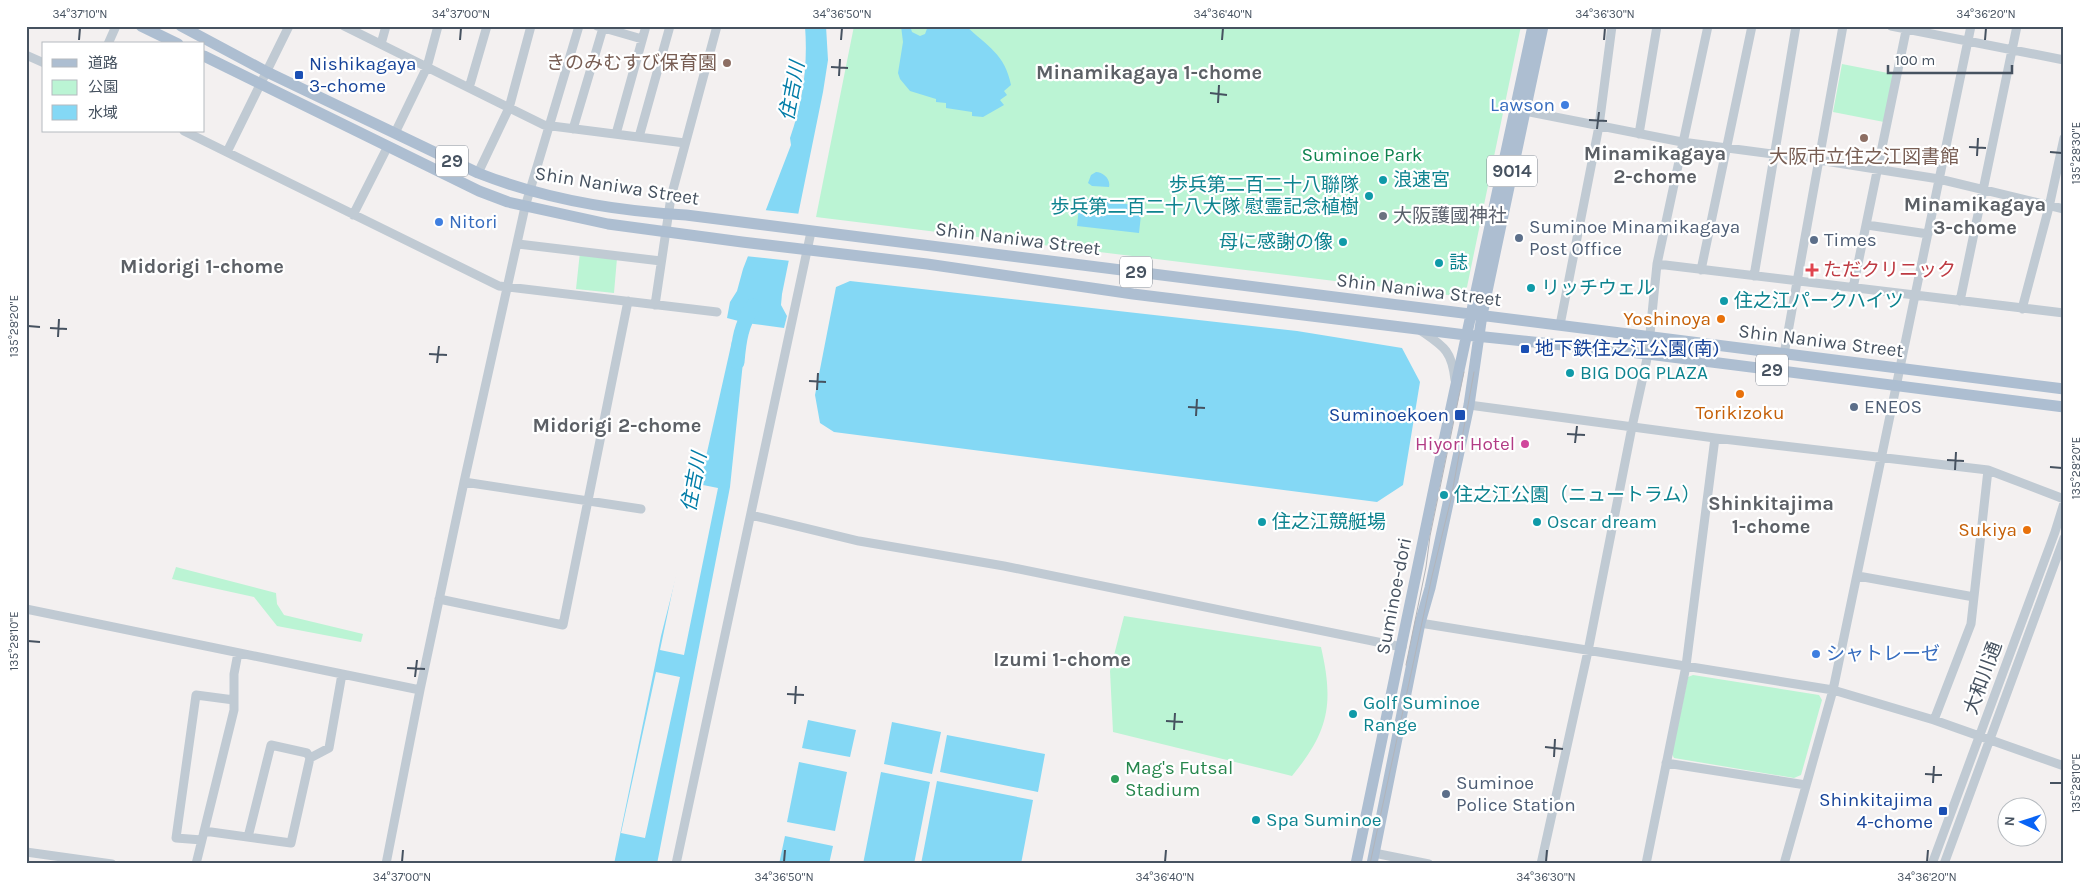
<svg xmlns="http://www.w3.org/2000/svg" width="2090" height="890" viewBox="0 0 2090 890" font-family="Karla,'Noto Sans JP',sans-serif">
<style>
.green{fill:#bbf4d4}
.water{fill:#84d8f5}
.pier{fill:#f3f0f0}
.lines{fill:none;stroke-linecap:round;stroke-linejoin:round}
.river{stroke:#84d8f5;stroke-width:15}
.minor{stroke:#c0cad3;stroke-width:9}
.major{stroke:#adbed1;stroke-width:11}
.tram{stroke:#b2b5bb;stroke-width:1}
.ticks{fill:none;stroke:#465260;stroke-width:2}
.education-dot{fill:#8d6e63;stroke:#fff;stroke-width:2}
.transit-dot{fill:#1a4fb4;stroke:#fff;stroke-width:2}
.shop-dot{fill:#3f7fe0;stroke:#fff;stroke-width:2}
.culture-dot{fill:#0f9aa8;stroke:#fff;stroke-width:2}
.worship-dot{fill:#6b7280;stroke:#fff;stroke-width:2}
.service-dot{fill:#5c6f8a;stroke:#fff;stroke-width:2}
.health-dot{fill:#e0444e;stroke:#fff;stroke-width:2}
.food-dot{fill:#e8710a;stroke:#fff;stroke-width:2}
.hotel-dot{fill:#d1479c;stroke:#fff;stroke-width:2}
.leisure-dot{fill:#2e9e5b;stroke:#fff;stroke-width:2}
.labels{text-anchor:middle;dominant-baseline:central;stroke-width:4.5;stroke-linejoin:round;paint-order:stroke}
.shield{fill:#fff;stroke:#7e8690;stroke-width:1}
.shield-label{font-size:18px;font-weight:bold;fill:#465260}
.education-label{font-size:19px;fill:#785e54;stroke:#fff;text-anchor:end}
.transit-label{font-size:19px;fill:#164399;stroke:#fff;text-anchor:start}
.shop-label{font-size:19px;fill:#366cbe;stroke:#fff;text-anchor:start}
.park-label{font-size:19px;fill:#0e834f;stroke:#fff}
.culture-label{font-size:19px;fill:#0d838f;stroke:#fff;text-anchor:start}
.street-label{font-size:19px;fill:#465260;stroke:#fff}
.worship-label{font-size:19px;fill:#5b616d;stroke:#fff;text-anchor:start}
.service-label{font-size:19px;fill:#4e5e75;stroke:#fff;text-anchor:start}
.health-label{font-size:19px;fill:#be3a42;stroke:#fff;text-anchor:start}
.food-label{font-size:19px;fill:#c56008;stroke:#fff;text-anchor:end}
.hotel-label{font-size:19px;fill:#b23c85;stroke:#fff;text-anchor:end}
.leisure-label{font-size:19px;fill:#27864d;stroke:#fff;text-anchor:start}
.neighbourhood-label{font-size:20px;font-weight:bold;fill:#5c6066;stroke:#fff}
.water-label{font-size:20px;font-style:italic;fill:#027da8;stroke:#fff}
.neatline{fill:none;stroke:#465260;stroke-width:2}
.ticks-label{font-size:12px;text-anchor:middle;fill:#465260}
</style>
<rect width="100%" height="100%" fill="#f3f0f0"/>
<path class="green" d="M 854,26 L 1521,26 L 1467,287 L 1456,296 L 816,217 Z
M 1842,64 L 1893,74 L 1884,122 L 1833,112 Z
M 580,252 L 617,258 L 614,293 L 576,289 Z
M 176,567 L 276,593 L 277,604 L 284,615 L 363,634 L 361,642 L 277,626 L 254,597 L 172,579 Z
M 1124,616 L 1321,647 C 1334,704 1329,731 1292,776 L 1113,732 L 1110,671 Z
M 1693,675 L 1819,695 L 1822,700 L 1801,775 L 1794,778 L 1674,758 L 1672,754 L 1688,677 Z"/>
<path class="water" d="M 805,26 L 826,26 L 828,60 L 823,92 L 782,294 L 781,305 L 787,316 L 784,328 L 746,323 L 727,318 L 730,302 L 737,291 L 743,269 L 791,145 L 790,138 C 803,101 808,66 805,26 Z
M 901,26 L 910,26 L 912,32 L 920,36 L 925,34 L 928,26 L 966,26 C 987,46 1005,54 1011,85 L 1004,91 L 1007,95 L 1000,100 L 1004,105 L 983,117 L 972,116 L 972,112 L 946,108 L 946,103 L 936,102 L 936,99 L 910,91 L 900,79 L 898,73 L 903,42 Z
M 1096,172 C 1103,172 1111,179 1109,187 L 1092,186 L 1088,183 L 1091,175 Z
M 1080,198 L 1142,206 L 1139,233 L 1077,226 Z
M 850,281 L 1297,331 L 1402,348 L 1420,382 L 1403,485 L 1377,502 L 834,432 L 820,423 L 815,395 L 836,287 Z
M 732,341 L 745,343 L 730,487 L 657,864 L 614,864 L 661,636 L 701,479 Z
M 808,720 L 856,730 L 850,757 L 802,748 Z
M 892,722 L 941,732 L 932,774 L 884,764 Z
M 947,735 L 1045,754 L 1038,792 L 940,772 Z
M 799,762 L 847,772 L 835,831 L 787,822 Z
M 881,772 L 930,782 L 914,864 L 863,864 Z
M 937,781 L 1033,800 L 1021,864 L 921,864 Z
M 785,836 L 833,846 L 829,864 L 779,864 Z"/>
<path class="pier" d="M 764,210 L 801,214 L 791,261 L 745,256 Z
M 698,484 L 718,488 L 684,655 L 660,650 L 681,550 Z
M 656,672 L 680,677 L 645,838 L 621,833 Z"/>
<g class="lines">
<path class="river" d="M 737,362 C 739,339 741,326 753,306"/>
<path class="minor" d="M 344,26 L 544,125 L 685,143
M 597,26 L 642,39
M 1891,26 L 2064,60
M 108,44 L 116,26
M 381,44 L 386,26
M 26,55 L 44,63
M 469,88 L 487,26
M 1520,110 L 1682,142 L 1825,161 L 1939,179 L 2064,209
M 573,129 L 603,28
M 184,131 L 499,286 L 717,312
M 395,133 L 427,67 L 438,26
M 616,134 L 646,26
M 1639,134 L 1657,26
M 639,137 L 670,26
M 227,152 L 289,26
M 478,173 L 509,108 L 531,26
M 353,215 L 388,146
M 1867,225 L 1928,234
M 518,244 L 661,261
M 1657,264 L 2064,313
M 1701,270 L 1752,26
M 1754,276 L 1796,26
M 1853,288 L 1907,26
M 1960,301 L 2017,26
M 655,305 L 671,197 L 717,26
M 2022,309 L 2049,207 L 2064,138
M 1560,325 L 1599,126 L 1612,26
M 1420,330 C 1443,346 1452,350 1455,380
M 1781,371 L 1843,26
M 1469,405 L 1715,438 L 1988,470 L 2064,499
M 464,482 L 641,509
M 751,515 L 859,541 L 1004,566 L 1402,647
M 1858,576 L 1974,597
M 439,599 L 563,625 L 628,301
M 26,609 L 420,690
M 1420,623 L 1833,690 L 1934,720 L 2064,766
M 1934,720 L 1971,624 L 1988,470
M 310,758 L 329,748 L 342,674
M 1666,763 L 1806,785
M 204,831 L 291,843 L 310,758 L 307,753 L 271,745 L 248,837
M 202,840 L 176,838 L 196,695 L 234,700
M 26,852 L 112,864
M 1374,853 L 1429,864
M 196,864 L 234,710 L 234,674 L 238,653
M 386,864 L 420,690 L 464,482 L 525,207 L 579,26
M 676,864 L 811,232
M 1541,864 L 1588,651 L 1632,427 L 1648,354 L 1657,264 L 1708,26
M 1646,864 L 1686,666 L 1715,438
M 1784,864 L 1833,690 L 1971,26
M 1932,864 L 2055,532 L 2064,503
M 1944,864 L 2064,538"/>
<path class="major" d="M 141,26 L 178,44
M 181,26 L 267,72 L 478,173 C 544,199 616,211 686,215 L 2064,389
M 204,56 L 479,191 L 508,202 L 608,224 L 742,242 L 927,264 L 1133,294 L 1466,335 L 1648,354 L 2064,407
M 1356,864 L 1443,445 L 1533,26
M 1372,864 L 1420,623 L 1430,588 L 1469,405 L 1482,315 L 1543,26"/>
<path class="tram" d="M 1406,665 L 1426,567 L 1430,536 L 1464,372
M 1370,864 L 1432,576 L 1451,499 L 1474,372"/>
</g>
<path class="ticks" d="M 79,40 L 80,28M 460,40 L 461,28M 841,40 L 842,28M 1222,40 L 1223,28M 1604,40 L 1605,28M 1985,40 L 1986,28M 831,67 L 848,68M 839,76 L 840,59M 1210,93 L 1227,95M 1218,103 L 1219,85M 1589,120 L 1607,121M 1597,129 L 1599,112M 1969,147 L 1986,148M 2050,152 L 2062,153M 1977,156 L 1978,138M 28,326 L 40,327M 50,328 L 67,329M 58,337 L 59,319M 429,354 L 447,355M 437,363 L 439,346M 809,381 L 826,382M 817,390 L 818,373M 1188,407 L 1205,408M 1196,416 L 1197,399M 1567,434 L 1585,435M 1575,443 L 1577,426M 1947,460 L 1964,461M 2050,467 L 2062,468M 1955,470 L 1956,452M 28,641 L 40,642M 407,668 L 425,669M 415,677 L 417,660M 787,694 L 804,695M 795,704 L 796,686M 1166,721 L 1183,722M 1174,730 L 1175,713M 1545,747 L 1563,749M 1554,757 L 1555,739M 1925,774 L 1942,775M 1933,783 L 1934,766M 2050,783 L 2062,783M 402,862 L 403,850M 784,862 L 785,850M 1165,862 L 1166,850M 1546,862 L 1547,850M 1927,862 L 1928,850"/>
<g class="education-dot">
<circle cx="727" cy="63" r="5"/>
<circle cx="1864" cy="138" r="5"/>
</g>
<g class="transit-dot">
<rect x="294" y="70" width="10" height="10" rx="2.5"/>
<rect x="1520" y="344" width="10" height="10" rx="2.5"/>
<rect x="1454" y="409" width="12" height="12" rx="2.5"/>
<rect x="1938" y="806" width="10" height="10" rx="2.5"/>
</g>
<g class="shop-dot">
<circle cx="1565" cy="105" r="5"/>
<circle cx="439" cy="222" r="5"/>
<circle cx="1816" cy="654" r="5"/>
</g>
<g class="culture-dot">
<circle cx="1383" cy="180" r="5"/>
<circle cx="1369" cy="196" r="5"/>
<circle cx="1343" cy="242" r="5"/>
<circle cx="1439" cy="263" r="5"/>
<circle cx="1531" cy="288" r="5"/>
<circle cx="1724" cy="301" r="5"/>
<circle cx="1570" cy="373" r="5"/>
<circle cx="1444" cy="495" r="5"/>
<circle cx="1262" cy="522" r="5"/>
<circle cx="1537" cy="522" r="5"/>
<circle cx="1353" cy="714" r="5"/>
<circle cx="1256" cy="820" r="5"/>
</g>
<circle class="worship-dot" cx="1383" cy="216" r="5"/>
<g class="service-dot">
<circle cx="1519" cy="238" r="5"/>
<circle cx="1814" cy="240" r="5"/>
<circle cx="1854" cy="407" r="5"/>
<circle cx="1446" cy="794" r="5"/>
</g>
<path class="health-dot" d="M1809.5 262.5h5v5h5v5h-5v5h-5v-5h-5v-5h5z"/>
<g class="food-dot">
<circle cx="1721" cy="319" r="5"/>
<circle cx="1740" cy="394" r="5"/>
<circle cx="2027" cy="530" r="5"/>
</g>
<circle class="hotel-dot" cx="1525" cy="444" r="5"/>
<circle class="leisure-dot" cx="1115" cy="779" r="5"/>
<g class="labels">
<g class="shield">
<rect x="436" y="145.5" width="32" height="31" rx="4"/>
<rect x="1487" y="155.5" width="50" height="31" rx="4"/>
<rect x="1120" y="256.5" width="32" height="31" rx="4"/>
<rect x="1756" y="354.5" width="32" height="31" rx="4"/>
</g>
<g class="shield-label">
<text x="452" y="161">29</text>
<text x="1512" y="171">9014</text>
<text x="1136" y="272">29</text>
<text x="1772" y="370">29</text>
</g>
<g class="education-label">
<text x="717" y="63">きのみむすび保育園</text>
<text x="1864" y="157" text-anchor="middle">大阪市立住之江図書館</text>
</g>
<g class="transit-label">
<text x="309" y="64">Nishikagaya<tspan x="309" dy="22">3-chome</tspan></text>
<text x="1535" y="349">地下鉄住之江公園(南)</text>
<text x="1449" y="415" text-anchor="end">Suminoekoen</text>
<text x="1933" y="800" text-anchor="end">Shinkitajima<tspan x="1933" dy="22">4-chome</tspan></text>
</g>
<g class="shop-label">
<text x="1555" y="105" text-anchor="end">Lawson</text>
<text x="449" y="222">Nitori</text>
<text x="1826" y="654">シャトレーゼ</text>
</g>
<g class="park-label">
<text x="1362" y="155">Suminoe Park</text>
</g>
<g class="culture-label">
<text x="1393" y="180">浪速宮</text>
<text x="1359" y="185" text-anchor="end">歩兵第二百二十八聯隊<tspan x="1359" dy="22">歩兵第二百二十八大隊 慰霊記念植樹</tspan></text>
<text x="1333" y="242" text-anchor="end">母に感謝の像</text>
<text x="1449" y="263">誌</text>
<text x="1541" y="288">リッチウェル</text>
<text x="1734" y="301">住之江パークハイツ</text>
<text x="1580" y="373">BIG DOG PLAZA</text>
<text x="1454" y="495">住之江公園（ニュートラム）</text>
<text x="1272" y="522">住之江競艇場</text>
<text x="1547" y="522">Oscar dream</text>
<text x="1363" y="703">Golf Suminoe<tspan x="1363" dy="22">Range</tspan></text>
<text x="1266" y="820">Spa Suminoe</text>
</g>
<g class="street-label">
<text transform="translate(617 186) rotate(9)">Shin Naniwa Street</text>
<text transform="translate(1018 239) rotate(7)">Shin Naniwa Street</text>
<text transform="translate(1419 290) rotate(7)">Shin Naniwa Street</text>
<text transform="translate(1821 341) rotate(7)">Shin Naniwa Street</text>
<text transform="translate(1394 596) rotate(-79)">Suminoe-dori</text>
<text transform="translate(1983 678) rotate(-70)">大和川通</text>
</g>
<g class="worship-label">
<text x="1393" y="216">大阪護國神社</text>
</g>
<g class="service-label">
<text x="1529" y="227">Suminoe Minamikagaya<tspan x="1529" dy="22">Post Office</tspan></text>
<text x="1824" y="240">Times</text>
<text x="1864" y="407">ENEOS</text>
<text x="1456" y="783">Suminoe<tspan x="1456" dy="22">Police Station</tspan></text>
</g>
<g class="health-label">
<text x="1823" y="270">ただクリニック</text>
</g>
<g class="food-label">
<text x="1711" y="319">Yoshinoya</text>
<text x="1740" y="413" text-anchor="middle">Torikizoku</text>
<text x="2017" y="530">Sukiya</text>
</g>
<g class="hotel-label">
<text x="1515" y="444">Hiyori Hotel</text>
</g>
<g class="leisure-label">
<text x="1125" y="768">Mag's Futsal<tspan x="1125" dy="22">Stadium</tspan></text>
</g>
<g class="neighbourhood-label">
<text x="1149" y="72">Minamikagaya 1-chome</text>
<text x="1655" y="153">Minamikagaya<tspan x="1655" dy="23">2-chome</tspan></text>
<text x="1975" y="204">Minamikagaya<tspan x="1975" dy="23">3-chome</tspan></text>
<text x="202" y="266">Midorigi 1-chome</text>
<text x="617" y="425">Midorigi 2-chome</text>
<text x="1771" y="503">Shinkitajima<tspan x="1771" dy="23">1-chome</tspan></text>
<text x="1062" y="659">Izumi 1-chome</text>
</g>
<g class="water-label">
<text transform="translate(792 91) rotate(-79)">住吉川</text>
<text transform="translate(694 482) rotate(-79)">住吉川</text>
</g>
</g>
<rect width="2090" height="890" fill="none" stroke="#ffffff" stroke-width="55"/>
<rect x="42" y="42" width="162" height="90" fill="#ffffff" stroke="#b5babf"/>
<rect x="52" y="59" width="25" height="8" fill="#adbed1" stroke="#b5babf"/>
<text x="88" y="68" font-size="15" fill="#465260">道路</text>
<rect x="52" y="80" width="25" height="15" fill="#bbf4d4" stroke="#b5babf"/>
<text x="88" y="92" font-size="15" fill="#465260">公園</text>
<rect x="52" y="105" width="25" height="15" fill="#84d8f5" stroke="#b5babf"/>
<text x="88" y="118" font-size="15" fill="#465260">水域</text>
<g transform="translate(2022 822) rotate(274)"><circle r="24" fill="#ffffff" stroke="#b5babf"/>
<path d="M0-4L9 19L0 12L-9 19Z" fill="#0863f5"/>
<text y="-8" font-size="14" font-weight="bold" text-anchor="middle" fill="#465260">N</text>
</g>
<path d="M1888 65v8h124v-8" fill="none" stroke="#465260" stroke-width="2.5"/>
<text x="1895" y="65" font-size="15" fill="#465260" stroke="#ffffff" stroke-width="4" paint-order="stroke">100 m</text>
<rect x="28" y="28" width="2034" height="834" class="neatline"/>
<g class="ticks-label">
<text x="80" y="18">34°37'10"N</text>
<text x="461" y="18">34°37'00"N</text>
<text x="842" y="18">34°36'50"N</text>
<text x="1223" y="18">34°36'40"N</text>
<text x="1605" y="18">34°36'30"N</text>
<text x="1986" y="18">34°36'20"N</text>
<text transform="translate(2076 153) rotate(-90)" y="4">135°28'30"E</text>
<text transform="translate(14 326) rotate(-90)" y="4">135°28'20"E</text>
<text transform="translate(2076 468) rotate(-90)" y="4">135°28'20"E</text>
<text transform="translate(14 641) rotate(-90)" y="4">135°28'10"E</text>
<text transform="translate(2076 783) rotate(-90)" y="4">135°28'10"E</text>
<text x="402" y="881">34°37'00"N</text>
<text x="784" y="881">34°36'50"N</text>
<text x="1165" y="881">34°36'40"N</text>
<text x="1546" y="881">34°36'30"N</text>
<text x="1927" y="881">34°36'20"N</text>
</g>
</svg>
